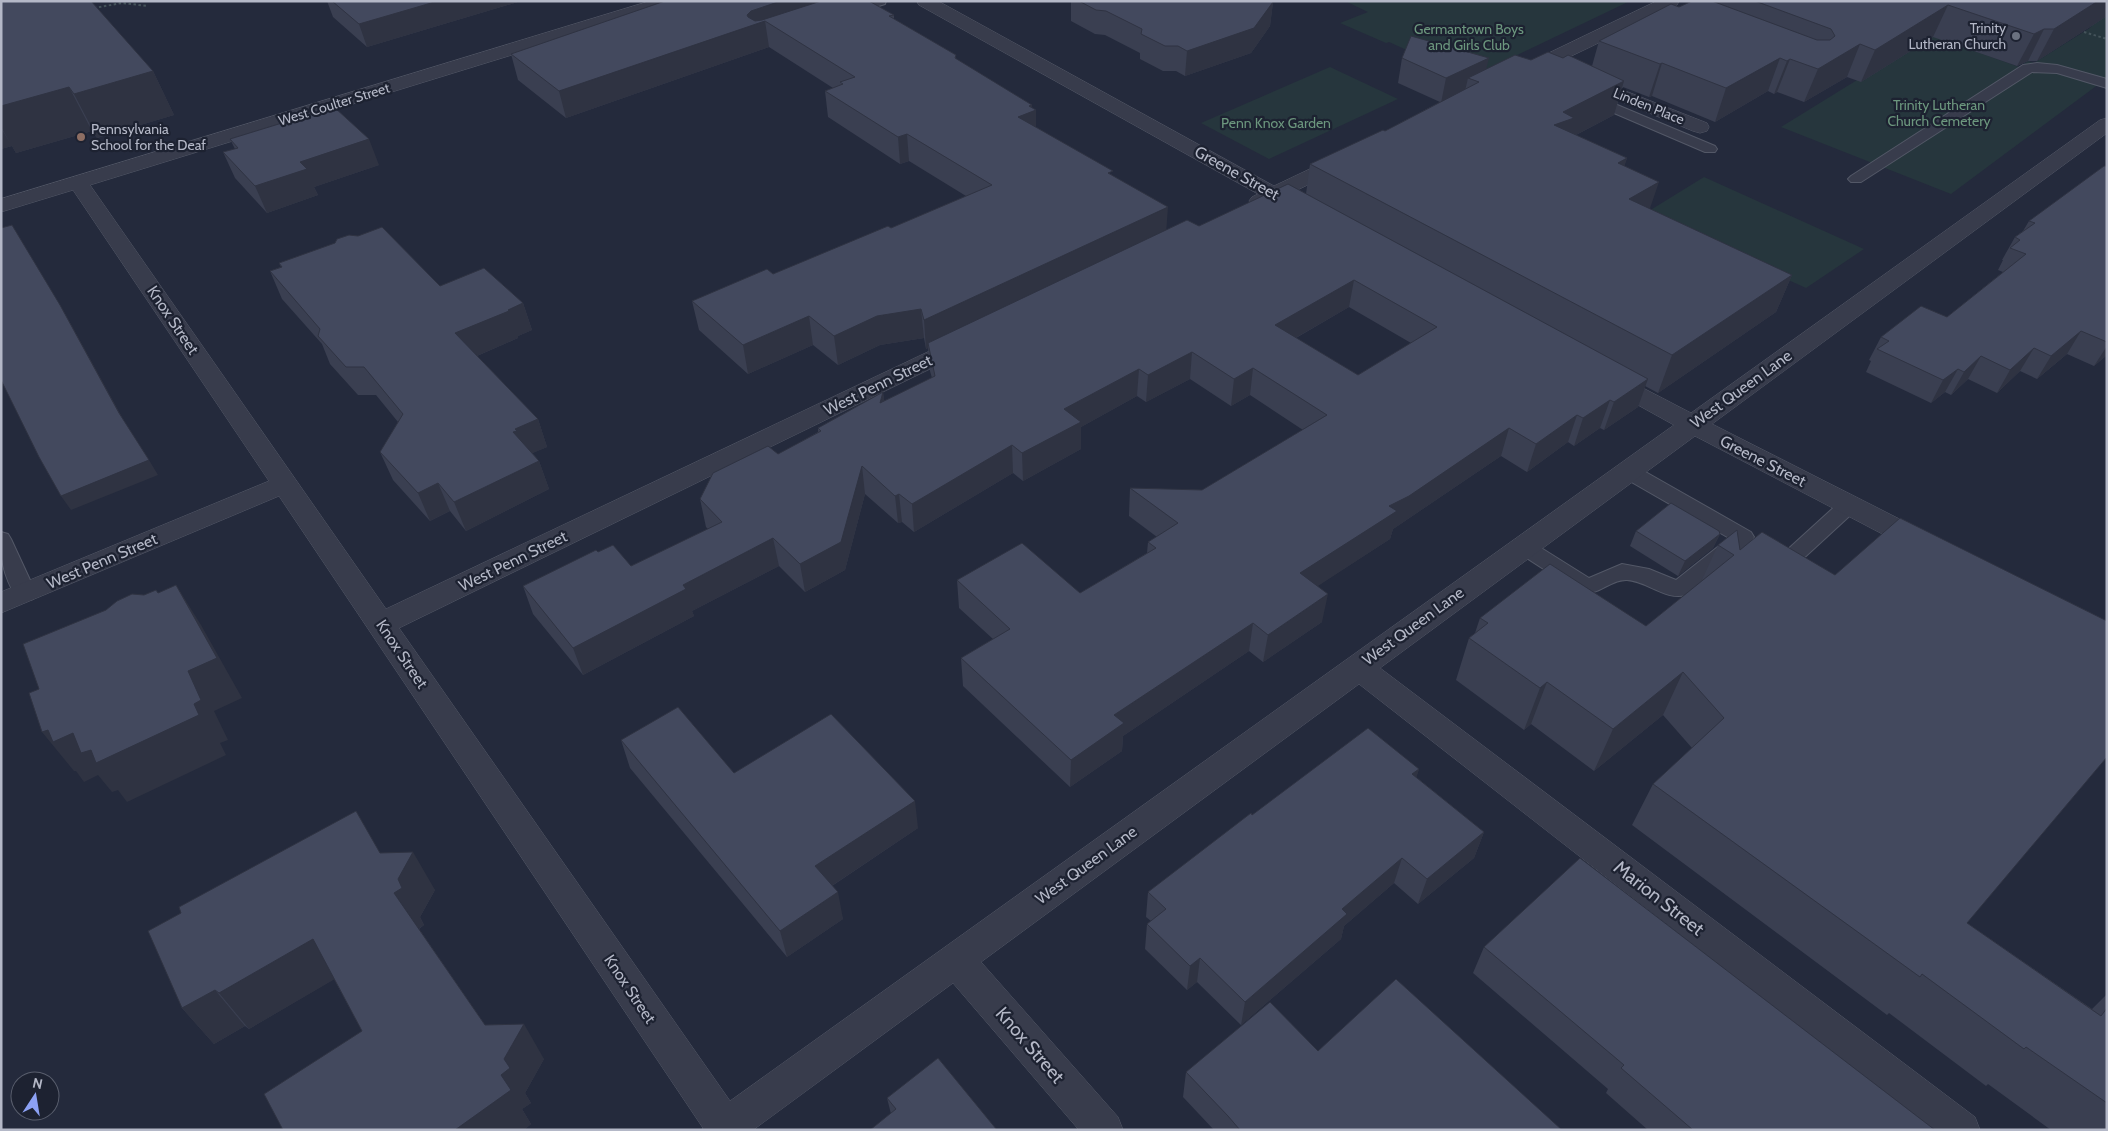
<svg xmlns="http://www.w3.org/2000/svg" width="2108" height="1131" viewBox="0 0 2108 1131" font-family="Cabin,sans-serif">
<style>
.green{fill:#26363d}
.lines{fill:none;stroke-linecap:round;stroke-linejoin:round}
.service-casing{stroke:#535867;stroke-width:2}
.minor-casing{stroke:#535867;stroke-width:1}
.path{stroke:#44535a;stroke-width:2;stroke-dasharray:2.5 2.5;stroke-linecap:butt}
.service{fill:#383c4c;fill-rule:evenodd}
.minor{fill:#383c4c;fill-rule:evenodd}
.wall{fill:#3a3f51;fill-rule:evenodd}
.shaded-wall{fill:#2f3342}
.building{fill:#43495e;stroke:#2f3342;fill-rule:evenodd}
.worship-dot{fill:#6b7280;stroke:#1d2231;stroke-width:2}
.education-dot{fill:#8d6e63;stroke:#1d2231;stroke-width:2}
.labels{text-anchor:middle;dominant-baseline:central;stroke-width:4.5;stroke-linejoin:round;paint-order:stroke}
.far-poi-label{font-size:14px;fill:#b4b8c7;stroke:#1d2231;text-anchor:end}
.far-park-label{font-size:14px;fill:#6c977e;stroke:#1d2231}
.far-street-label{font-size:14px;fill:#b4b8c7;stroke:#1d2231}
.street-label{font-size:16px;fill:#b4b8c7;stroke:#1d2231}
.near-street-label{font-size:19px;fill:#b4b8c7;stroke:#1d2231}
</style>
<rect width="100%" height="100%" fill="#242a3c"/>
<path class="green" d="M 1345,1 L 1630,1 L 1469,78 L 1389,42 L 1386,43 L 1340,23 L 1368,12 Z
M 2107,1 L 2107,78 L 1951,194 L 1781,127 L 1930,35 L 2019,67 L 2028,61 L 2034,63 L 2090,28 Z
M 1330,67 L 1398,99 L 1269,159 L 1201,123 Z
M 1704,177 L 1864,249 L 1806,288 L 1644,214 Z"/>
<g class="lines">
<g class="service-casing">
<path id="service" d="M 867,1 L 886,1 L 885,4 L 847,16 L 841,12 L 842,9 Z
M 2037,63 L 2057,65 L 2107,79 L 2107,88 L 2057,73 L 2032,72 L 1861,182 L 1851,182 L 1848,179 L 1851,176 L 2023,65 Z
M 1591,94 L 1715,146 L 1717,149 L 1715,152 L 1705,152 L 1586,101 L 1584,98 L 1586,95 Z
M 1628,464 L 1635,466 L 1751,532 L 1754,537 L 1751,542 L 1686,595 C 1666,601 1647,581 1627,580 C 1610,579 1597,598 1579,592 L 1516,551 L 1513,546 L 1516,541 L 1523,539 L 1530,541 L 1589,578 L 1622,564 L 1649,569 L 1676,580 L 1729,538 L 1621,476 L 1618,471 L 1621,466 Z
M 1849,498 L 1856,500 L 1859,505 L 1856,510 L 1794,567 L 1787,569 L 1767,559 L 1763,554 L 1767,549 L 1774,547 L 1786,551 L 1842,500 Z
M 1,532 L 8,534 L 11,539 L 36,593 L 33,599 L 25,601 L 17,599 C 2,572 1,561 1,532 Z"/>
</g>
<g class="minor-casing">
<path id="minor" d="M 650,1 L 676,1 L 674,5 L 90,185 L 386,609 L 955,339 L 963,337 L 971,339 L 975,344 L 971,349 L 399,628 L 730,1101 L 1674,425 L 1600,384 L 1596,379 L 1600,374 L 1608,372 L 1616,374 L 1691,413 L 2100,120 L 2107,118 L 2107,133 L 1712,424 L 1935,537 L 1939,544 L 1935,551 L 1925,553 L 1915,551 L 1695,436 L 1380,668 L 1975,1117 L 1980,1130 L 1930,1130 L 1359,684 L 981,962 L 1118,1117 L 1123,1130 L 1079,1130 L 953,983 L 753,1130 L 702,1130 L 703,1128 L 279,496 L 1,613 L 1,592 L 269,481 L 73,190 L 1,212 L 1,199 Z
M 917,1 L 938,1 L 1274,186 L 1335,157 L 1342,155 L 1349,157 L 1352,161 L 1349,165 L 1289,194 L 1296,201 L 1293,205 L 1286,207 L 1273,202 L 1259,207 L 1252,205 L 1249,201 L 1252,197 L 1258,194 L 919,5 Z
M 1657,1 L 1679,1 L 1677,5 L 1530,76 L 1524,77 L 1518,76 L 1515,72 L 1518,68 Z
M 1587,76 L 1707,123 L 1709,127 L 1707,131 L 1700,133 L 1693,131 L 1581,85 L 1578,81 L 1581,77 Z"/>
</g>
<path class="path" d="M 94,8 L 122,3 L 148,6
M 2084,32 L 2107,39"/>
<use href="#service" class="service"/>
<use href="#minor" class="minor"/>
</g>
<path class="wall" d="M 1,1 L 153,71 L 174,115 L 97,138 L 92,131 L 16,153 L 12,146 L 1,149 Z
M 327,1 L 521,1 L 367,47 L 333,17 Z
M 665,1 L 894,15 L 894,19 L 956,55 L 956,59 L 1032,107 L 1036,127 L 1112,175 L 1166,230 L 1199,226 L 1306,194 L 1310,164 L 1385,131 L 1440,102 L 1398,83 L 1402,58 L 1486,69 L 1531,60 L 1563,58 L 1592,66 L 1599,41 L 1679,7 L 1714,1 L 2107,1 L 2107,16 L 2037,61 L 2028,61 L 2017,66 L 1933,37 L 1861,82 L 1847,77 L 1804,102 L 1777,92 L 1774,94 L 1768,91 L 1715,122 L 1652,96 L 1649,97 L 1623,87 L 1614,115 L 1576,135 L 1627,158 L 1624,166 L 1650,209 L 1792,275 L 1776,312 L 1658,393 L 1645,386 L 1638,407 L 1604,430 L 1600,428 L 1574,446 L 1568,442 L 1527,472 L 1501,456 L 1402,523 L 1393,529 L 1390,539 L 1317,586 L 1322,622 L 1263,662 L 1249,651 L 1123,736 L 1122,751 L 1070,787 L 963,686 L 961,658 L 993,639 L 959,608 L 957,580 L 1080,593 L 1147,553 L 1148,542 L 1157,537 L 1129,516 L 1130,488 L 1202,490 L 1303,430 L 1250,395 L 1231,406 L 1190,379 L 1146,402 L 1137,396 L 1081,427 L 1081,449 L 1023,481 L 1013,473 L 914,532 L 902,522 L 898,523 L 865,494 L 845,570 L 805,592 L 779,566 L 692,611 L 694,616 L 583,675 L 533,614 L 523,586 L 598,552 L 631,566 L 708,529 L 706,527 L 700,499 L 818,432 L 818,428 L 883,392 L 884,401 L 932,378 L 930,371 L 928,348 L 926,349 L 924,338 L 880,345 L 838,365 L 813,345 L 748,374 L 699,330 L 692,301 L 773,274 L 891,228 L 966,196 L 909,161 L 900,164 L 828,117 L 825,91 L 833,88 L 769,47 L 566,118 L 518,80 L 511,54 ZM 1349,307 L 1411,343 L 1358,375 L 1296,338 Z
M 1071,1 L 1271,1 L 1273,2 L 1270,26 L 1251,53 L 1185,76 L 1176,71 L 1163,71 L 1140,59 L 1140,53 L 1105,35 L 1095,34 L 1071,21 Z
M 230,139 L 379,165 L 314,187 L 318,195 L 267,213 L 235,178 L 223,152 L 235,149 Z
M 2107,166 L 2107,355 L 2094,366 L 2067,354 L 2037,379 L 2020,371 L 1997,393 L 1968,379 L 1951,395 L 1945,392 L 1931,403 L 1866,372 L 1871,361 L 1869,360 L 1881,337 L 1947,317 L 2003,272 L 1998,270 L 2003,260 L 2002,260 L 2015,237 L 2023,231 L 2029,221 Z
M 279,263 L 440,286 L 523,303 L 532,330 L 518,336 L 518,338 L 477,356 L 538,419 L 547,447 L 532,453 L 539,461 L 549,489 L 466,531 L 450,511 L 430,521 L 393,480 L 380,452 L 398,422 L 376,395 L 358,395 L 330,364 L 322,344 L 282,299 L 270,271 L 281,267 Z
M 1636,531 L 1720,534 L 1713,548 L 1678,576 L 1630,546 Z
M 1718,545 L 1740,550 L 1967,923 L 2092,1009 L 2107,994 L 2107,1130 L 2051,1130 L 1988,1084 L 1986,1086 L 1889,1013 L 1887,1015 L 1632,825 L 1653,784 L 1692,748 L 1663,715 L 1594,771 L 1531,724 L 1524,730 L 1456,680 L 1469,638 L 1475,633 L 1480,618 L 1646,626 L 1701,582 Z
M 621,740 L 734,773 L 918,828 L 832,886 L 843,919 L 787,957 L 630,768 Z
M 1419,769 L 1416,777 L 1484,832 L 1474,858 L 1418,904 L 1394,883 L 1344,926 L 1341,939 L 1241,1025 L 1197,982 L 1187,990 L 1145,949 L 1147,924 L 1151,921 L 1146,917 L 1148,892 L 1252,815 Z
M 380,853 L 435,890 L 420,917 L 424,925 L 419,929 L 485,1025 L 544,1059 L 525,1093 L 531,1103 L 522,1109 L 531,1124 L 524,1130 L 283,1130 L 362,1031 L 334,979 L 249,1029 L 245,1026 L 214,1044 L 182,1008 Z
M 1484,947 L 1935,1130 L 1648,1130 L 1606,1093 L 1608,1089 L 1473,973 Z
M 1318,1051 L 1562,1130 L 1214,1130 L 1183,1097 L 1186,1072 Z
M 887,1098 L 997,1130 L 891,1114 Z"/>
<path class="shaded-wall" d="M 438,1 L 521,1 L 367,47 L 359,24 Z
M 781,1 L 839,1 L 765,21 L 769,47 L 566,118 L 559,91 L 747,15 L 751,11 Z
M 2098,1 L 2107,1 L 2107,16 L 2037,61 L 2054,29 Z
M 1273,2 L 1270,26 L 1251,53 L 1185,76 L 1187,51 Z
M 1948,5 L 1933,37 L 1861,82 L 1875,50 Z
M 2044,29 L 2028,61 L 2017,66 L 2034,34 Z
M 1860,44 L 1847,77 L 1804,102 L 1818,69 Z
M 1489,58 L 1483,82 L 1479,82 L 1468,78 L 1465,91 L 1441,103 L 1446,78 Z
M 1780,58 L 1768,91 L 1715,122 L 1726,88 Z
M 1790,59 L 1777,92 L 1774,94 L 1787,61 Z
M 1662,63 L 1652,96 L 1649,97 L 1660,64 Z
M 153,71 L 174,115 L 97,138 L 74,94 Z
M 1624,81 L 1614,115 L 1568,139 L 1554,125 L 1563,112 Z
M 69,87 L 92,131 L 16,153 L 1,127 L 1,106 Z
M 1032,105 L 1032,111 L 1036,110 L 1036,136 L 1018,117 L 1029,106 Z
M 1,128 L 12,146 L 1,149 Z
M 907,134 L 909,161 L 900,164 L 898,137 Z
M 369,139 L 379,165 L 314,187 L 318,195 L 267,213 L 255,186 L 300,162 Z
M 1627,158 L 1616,193 L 1618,163 Z
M 1659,182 L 1647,217 L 1629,199 Z
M 1168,207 L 1166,234 L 928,343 L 928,348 L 926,349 L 924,320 Z
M 1792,275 L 1776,312 L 1658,393 L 1672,355 Z
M 1354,280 L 1349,307 L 1271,352 L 1275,325 Z
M 523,303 L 532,330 L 518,336 L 518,338 L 465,361 L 455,333 Z
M 60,305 L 68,319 L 128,428 L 119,413 Z
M 921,309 L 924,338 L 880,345 L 838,365 L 834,336 L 877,316 Z
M 809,316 L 813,345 L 748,374 L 743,345 Z
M 2081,331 L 2067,354 L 2037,379 L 2051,356 Z
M 2107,346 L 2107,355 L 2094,366 Z
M 2034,348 L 2020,371 L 1997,393 L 2010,370 Z
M 1192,352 L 1190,379 L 1146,402 L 1148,375 Z
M 1981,356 L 1968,379 L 1951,395 L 1964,372 Z
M 1253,368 L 1250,395 L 1231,406 L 1234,379 Z
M 1139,369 L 1137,396 L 1081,427 L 1081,449 L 1023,481 L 1022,453 L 1064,409 Z
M 1958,369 L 1945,392 L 1931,403 L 1943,380 Z
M 1648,379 L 1638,407 L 1604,430 L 1614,402 Z
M 883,392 L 886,419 L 880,403 Z
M 1610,400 L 1600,428 L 1574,446 L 1583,418 Z
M 1577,415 L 1568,442 L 1527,472 L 1536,444 Z
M 538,419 L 547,447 L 526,456 L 513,432 L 515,429 Z
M 1509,428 L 1501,456 L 1402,523 L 1393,529 L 1390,539 L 1295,601 L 1300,573 L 1389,506 Z
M 1012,445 L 1013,473 L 914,532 L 912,504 Z
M 149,460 L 158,475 L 71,510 L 61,496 Z
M 539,461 L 549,489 L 466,531 L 454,502 Z
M 862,466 L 865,494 L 845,570 L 805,592 L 800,564 Z
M 438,483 L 450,511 L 430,521 L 418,493 Z
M 899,494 L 902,522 L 898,523 L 895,496 Z
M 1720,534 L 1713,548 L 1678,576 L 1685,561 Z
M 773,538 L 779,566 L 692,611 L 694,616 L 583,675 L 573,648 L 683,585 Z
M 176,585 L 201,625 L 242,698 L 214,711 L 228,740 L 220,743 L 226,755 L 127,802 L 118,790 L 112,792 L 98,775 L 84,782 L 76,771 L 74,771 L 42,732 L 48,730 L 73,733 L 194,704 L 188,671 Z
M 1328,594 L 1322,622 L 1263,662 L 1268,635 Z
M 1253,623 L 1249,651 L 1123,736 L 1122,751 L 1070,787 L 1071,760 L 1114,715 Z
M 1683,672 L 1663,715 L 1594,771 L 1613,729 Z
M 1547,682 L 1531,724 L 1524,730 L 1540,688 Z
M 1419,769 L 1411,795 L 1412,774 Z
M 915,801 L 918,828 L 821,893 L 815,866 Z
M 1484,832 L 1474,858 L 1418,904 L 1427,879 Z
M 413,852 L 435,890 L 420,917 L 424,925 L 417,930 L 394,893 L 398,879 Z
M 1402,858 L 1394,883 L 1344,926 L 1341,939 L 1241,1025 L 1245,1002 L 1342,909 Z
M 838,892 L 843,919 L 787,957 L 780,931 Z
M 313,939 L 340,976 L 249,1029 L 219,993 Z
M 1200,958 L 1197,982 L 1187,990 L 1190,966 Z
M 215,990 L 245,1026 L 214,1044 L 182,1008 Z
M 524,1024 L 544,1059 L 525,1093 L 531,1103 L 522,1109 L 531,1124 L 524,1130 L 455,1130 L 501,1075 L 504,1059 Z"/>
<path class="building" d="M 1,1 L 91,1 L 153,71 L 74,94 L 69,87 L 1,106 Z
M 332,1 L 438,1 L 359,24 Z
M 665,1 L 781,1 L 751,11 L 747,15 L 748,17 L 755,21 L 762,20 L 821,1 L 869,1 L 894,15 L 889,16 L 956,55 L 955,58 L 1032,105 L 1029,106 L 1036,110 L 1018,117 L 1113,171 L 1108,173 L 1168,207 L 924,320 L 921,309 L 877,316 L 834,336 L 809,316 L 743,345 L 692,301 L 767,269 L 773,274 L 888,226 L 891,228 L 992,185 L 907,134 L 898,137 L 825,91 L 843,84 L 840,82 L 855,77 L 765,21 L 559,91 L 511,54 Z
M 1079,1 L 1271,1 L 1273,2 L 1254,28 L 1187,51 L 1178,46 L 1165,46 L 1141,34 L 1142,29 L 1106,11 L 1096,10 Z
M 1692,1 L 1712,1 L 1817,40 L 1830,40 L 1835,36 L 1831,29 L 1755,1 L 2098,1 L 2054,29 L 2044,29 L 2034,34 L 1948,5 L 1875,50 L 1860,44 L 1818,69 L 1790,59 L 1787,61 L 1780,58 L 1726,88 L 1662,63 L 1660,64 L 1599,41 L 1671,4 L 1679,7 Z
M 1411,36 L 1489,58 L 1446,78 L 1402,58 Z
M 1548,52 L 1563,58 L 1568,55 L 1624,81 L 1563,112 L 1574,118 L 1554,125 L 1627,158 L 1618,163 L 1659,182 L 1629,199 L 1792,275 L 1672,355 L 1310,164 L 1383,130 L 1385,131 L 1479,82 L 1468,78 L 1515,55 L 1531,60 Z
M 334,107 L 369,139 L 300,162 L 307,169 L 255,186 L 223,152 L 238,148 L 230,139 Z
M 2104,166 L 2107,166 L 2107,342 L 2081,331 L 2051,356 L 2034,348 L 2010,370 L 1981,356 L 1964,372 L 1958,369 L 1943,380 L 1877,349 L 1889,341 L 1881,337 L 1921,306 L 1947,317 L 2026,254 L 2010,248 L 2020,240 L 2015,237 L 2035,223 L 2029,221 Z
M 1288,184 L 1648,379 L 1614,402 L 1610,400 L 1583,418 L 1577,415 L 1536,444 L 1509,428 L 1409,496 L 1389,506 L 1397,511 L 1300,573 L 1328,594 L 1268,635 L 1253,623 L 1114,715 L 1124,723 L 1071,760 L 961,658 L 1010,629 L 957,580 L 1022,543 L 1080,593 L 1156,548 L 1148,542 L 1178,523 L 1130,488 L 1202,490 L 1327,415 L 1253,368 L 1234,379 L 1192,352 L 1148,375 L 1139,369 L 1064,409 L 1081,422 L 1022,453 L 1012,445 L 912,504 L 899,494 L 895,496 L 862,466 L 841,542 L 800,564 L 773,538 L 683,585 L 686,589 L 573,648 L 523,586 L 596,550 L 598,552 L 613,545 L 631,566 L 722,522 L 700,499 L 713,473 L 768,446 L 778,454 L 821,431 L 818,428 L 883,392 L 880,403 L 935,376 L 928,343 L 1187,220 L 1199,226 ZM 1354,280 L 1437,327 L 1358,375 L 1275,325 Z
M 12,225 L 60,305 L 119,413 L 149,460 L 61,496 L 39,457 L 1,380 L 1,228 Z
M 382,227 L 440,286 L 484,268 L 523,303 L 508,310 L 509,311 L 455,333 L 538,419 L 515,429 L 517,431 L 513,432 L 539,461 L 454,502 L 438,483 L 418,493 L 380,452 L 403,414 L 364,367 L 346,367 L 318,336 L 320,329 L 270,271 L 282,267 L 279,263 L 335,243 L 337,239 L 349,235 L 358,236 Z
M 1671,503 L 1719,531 L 1720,534 L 1685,561 L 1636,531 Z
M 1900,518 L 2107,621 L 2107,757 L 1967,923 L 2101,1016 L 2107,1008 L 2107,1103 L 2026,1047 L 2024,1049 L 1922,974 L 1920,977 L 1653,784 L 1724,718 L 1683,672 L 1613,729 L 1547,682 L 1540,688 L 1469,638 L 1488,623 L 1480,618 L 1550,564 L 1646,626 L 1734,555 L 1718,545 L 1737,530 L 1740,550 L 1762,532 L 1835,575 Z
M 176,585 L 217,658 L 188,671 L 201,700 L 194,704 L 199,715 L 96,763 L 91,750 L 81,753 L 73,733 L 53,742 L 48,730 L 42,732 L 29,693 L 39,689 L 23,644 L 106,610 L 117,601 L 132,594 L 144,595 L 156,590 L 158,593 Z
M 678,707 L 734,773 L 831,714 L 915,801 L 815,866 L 838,892 L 780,931 L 621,740 Z
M 1368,728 L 1419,769 L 1412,774 L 1484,832 L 1427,879 L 1402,858 L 1342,909 L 1347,914 L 1245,1002 L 1200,958 L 1190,966 L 1147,924 L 1166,909 L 1148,892 L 1251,813 L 1252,815 Z
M 356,811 L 380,853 L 413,852 L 398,879 L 402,888 L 394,893 L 485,1025 L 524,1024 L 504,1059 L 510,1068 L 501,1075 L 511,1090 L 455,1130 L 283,1130 L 264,1094 L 362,1031 L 313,939 L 219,993 L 215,990 L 182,1008 L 148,931 L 181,913 L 179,907 Z
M 1580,858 L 1935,1130 L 1693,1130 L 1621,1068 L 1624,1065 L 1484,947 Z
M 1396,979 L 1562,1130 L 1240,1130 L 1228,1116 L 1186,1072 L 1270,1002 L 1318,1051 Z
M 938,1058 L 997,1130 L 870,1130 L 896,1109 L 887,1098 Z"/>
<circle class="worship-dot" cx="2016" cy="36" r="5"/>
<circle class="education-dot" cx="81" cy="137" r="5"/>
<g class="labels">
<g class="far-poi-label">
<text x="2006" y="28">Trinity<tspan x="2006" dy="16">Lutheran Church</tspan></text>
<text x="91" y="129" text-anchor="start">Pennsylvania<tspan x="91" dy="16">School for the Deaf</tspan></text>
</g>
<g class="far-park-label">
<text x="1469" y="29">Germantown Boys<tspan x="1469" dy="16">and Girls Club</tspan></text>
<text x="1939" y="105">Trinity Lutheran<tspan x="1939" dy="16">Church Cemetery</tspan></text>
<text x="1276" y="123">Penn Knox Garden</text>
</g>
<g class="far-street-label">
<text transform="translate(334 104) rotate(-17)">West Coulter Street</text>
<text transform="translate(1649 106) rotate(22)">Linden Place</text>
</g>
<g class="street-label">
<text transform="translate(1237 173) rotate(29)">Greene Street</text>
<text transform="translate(173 320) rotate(56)">Knox Street</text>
<text transform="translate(878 385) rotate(-26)">West Penn Street</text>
<text transform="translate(1741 389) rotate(-36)">West Queen Lane</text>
<text transform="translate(1763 461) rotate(27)">Greene Street</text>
<text transform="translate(102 561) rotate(-23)">West Penn Street</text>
<text transform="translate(513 561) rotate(-26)">West Penn Street</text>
<text transform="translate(1413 626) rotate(-36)">West Queen Lane</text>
<text transform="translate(402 654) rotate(56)">Knox Street</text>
<text transform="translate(1086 865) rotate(-36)">West Queen Lane</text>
<text transform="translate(630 989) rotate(56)">Knox Street</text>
</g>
<g class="near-street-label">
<text transform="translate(1659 898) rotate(38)">Marion Street</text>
<text transform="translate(1030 1045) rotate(49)">Knox Street</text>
</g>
</g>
<rect width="2108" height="1131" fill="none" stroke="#b4b8c7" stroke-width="5"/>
<g transform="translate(35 1096) rotate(12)"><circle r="24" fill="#1d2231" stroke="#595e6d"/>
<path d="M0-4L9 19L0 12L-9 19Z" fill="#8ca1f4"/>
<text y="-8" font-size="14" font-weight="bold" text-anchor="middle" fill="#b4b8c7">N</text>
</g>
</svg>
